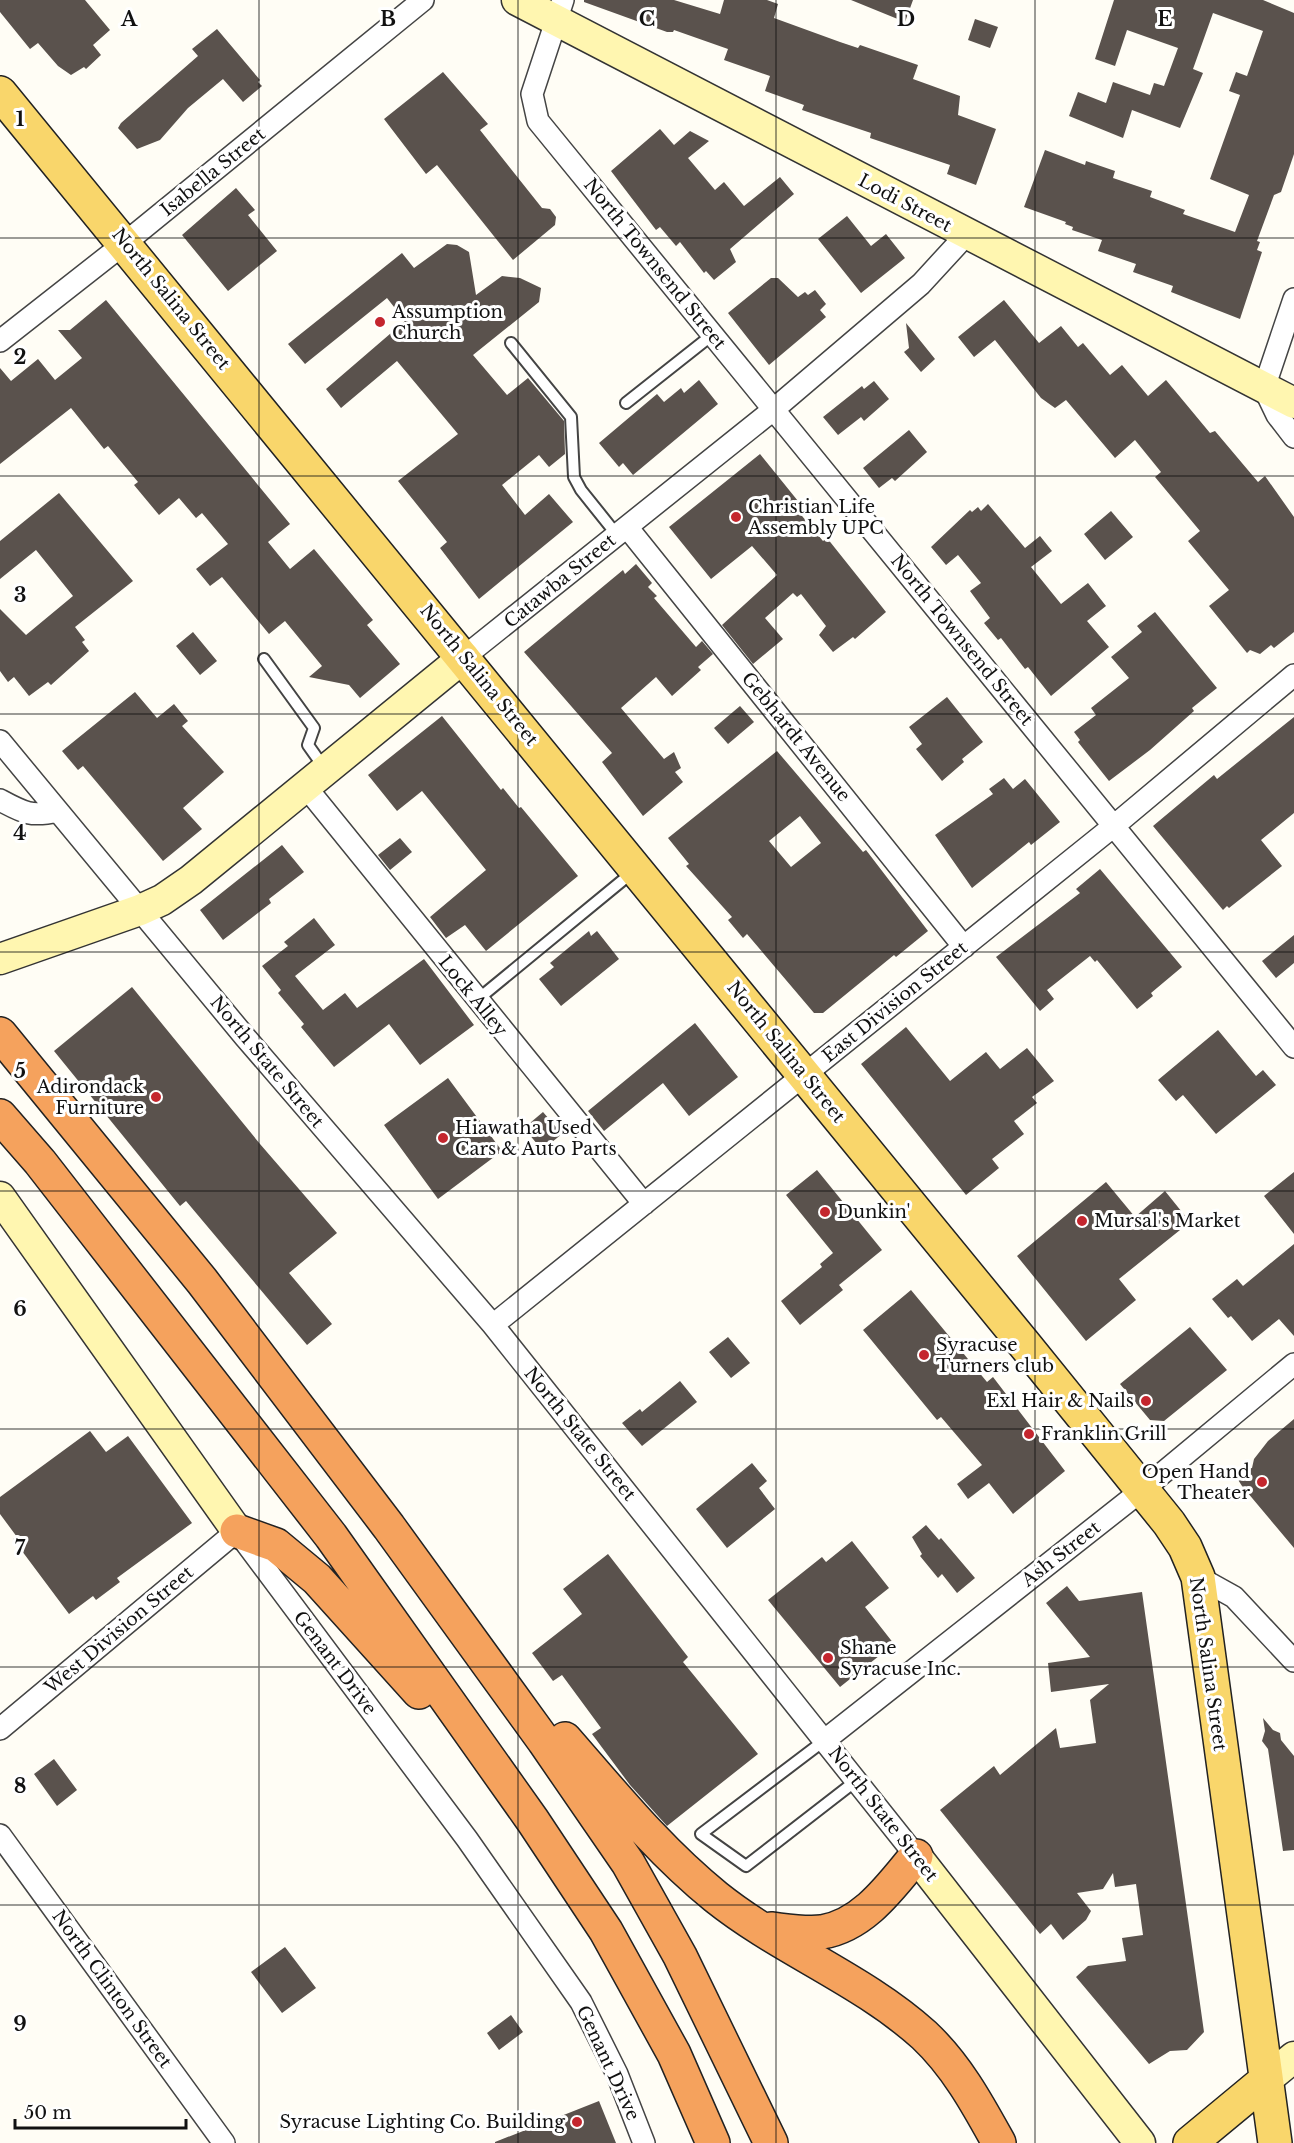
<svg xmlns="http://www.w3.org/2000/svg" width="1294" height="2143" viewBox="0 0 1294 2143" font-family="'Libre Baskerville',serif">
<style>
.building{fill:#5a524d;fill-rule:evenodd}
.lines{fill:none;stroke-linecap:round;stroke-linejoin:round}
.lane-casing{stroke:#444;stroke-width:14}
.street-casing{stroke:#444;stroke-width:24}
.secondary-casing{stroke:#333;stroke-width:33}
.primary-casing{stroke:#222;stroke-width:36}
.highway-casing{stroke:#222;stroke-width:36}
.lane{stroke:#fff;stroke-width:10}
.street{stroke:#fff;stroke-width:21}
.secondary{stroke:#fff6b0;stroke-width:30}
.primary{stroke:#f9d66b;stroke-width:33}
.highway{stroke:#f5a25d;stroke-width:33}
.grid{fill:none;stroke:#111;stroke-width:1.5;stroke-opacity:0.55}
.poi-dot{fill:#c4262e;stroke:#fff;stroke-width:2}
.labels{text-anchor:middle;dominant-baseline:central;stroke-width:6;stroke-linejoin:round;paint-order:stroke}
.street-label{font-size:18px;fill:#111;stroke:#fff}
.poi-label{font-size:18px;fill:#111;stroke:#fff;text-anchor:start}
.grid-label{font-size:20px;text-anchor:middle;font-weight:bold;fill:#111;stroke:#fff;stroke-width:6;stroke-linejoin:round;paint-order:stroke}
</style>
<rect width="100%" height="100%" fill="#fffdf5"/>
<path class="building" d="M 0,0 L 85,0 L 110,30 L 93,45 L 101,55 L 86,69 L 84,67 L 71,75 L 58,66 L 38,43 L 30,49 L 0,12 Z
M 584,0 L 674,0 L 720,14 L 724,0 L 767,0 L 778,4 L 774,18 L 840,42 L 858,48 L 860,45 L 918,65 L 913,79 L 960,96 L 958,115 L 996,129 L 976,185 L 947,174 L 950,165 L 870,138 L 871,133 L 802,110 L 804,105 L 765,91 L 770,76 L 724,60 L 728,49 L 674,30 L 673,32 L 667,32 L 584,2 Z
M 851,0 L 913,0 L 905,22 Z
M 1114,0 L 1263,0 L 1294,13 L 1294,154 L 1281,192 L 1274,195 L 1257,241 L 1260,242 L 1257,250 L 1262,252 L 1240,319 L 1171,292 L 1173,286 L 1133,272 L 1136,264 L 1098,251 L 1102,240 L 1072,230 L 1073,227 L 1065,224 L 1066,222 L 1024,207 L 1045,150 L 1085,165 L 1086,161 L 1115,171 L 1113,178 L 1152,191 L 1150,197 L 1185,210 L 1183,214 L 1235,232 L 1249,195 L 1210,179 L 1240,95 L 1229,91 L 1236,72 L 1247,76 L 1263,31 L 1213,13 L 1193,69 L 1203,73 L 1180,128 L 1132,110 L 1123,138 L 1069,116 L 1078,92 L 1106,103 L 1113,82 L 1150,95 L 1154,83 L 1164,86 L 1178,48 L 1127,30 L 1115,66 L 1095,59 Z
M 975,19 L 998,27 L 990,48 L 968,40 Z
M 217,29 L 260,80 L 258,82 L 262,86 L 243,102 L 223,79 L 188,108 L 160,140 L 137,149 L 118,128 L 121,123 L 198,56 L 192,49 Z
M 443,72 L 488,124 L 480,130 L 542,208 L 550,209 L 556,217 L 555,225 L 513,260 L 437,165 L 426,174 L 384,119 Z
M 660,129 L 674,145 L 690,131 L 709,141 L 688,158 L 715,190 L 724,182 L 744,206 L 780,177 L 794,194 L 730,249 L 736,262 L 714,280 L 706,271 L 704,273 L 680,242 L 676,246 L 660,227 L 656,230 L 611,171 Z
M 236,188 L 255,210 L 248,215 L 277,251 L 228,291 L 182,235 Z
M 847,216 L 871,246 L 886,234 L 905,258 L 861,293 L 818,239 Z
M 447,244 L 457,245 L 469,252 L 476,295 L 502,276 L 520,278 L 541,288 L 539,302 L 473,355 L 507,395 L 528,378 L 564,421 L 565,454 L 549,467 L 539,455 L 502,485 L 525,515 L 549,494 L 573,522 L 479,599 L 440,548 L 447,542 L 398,481 L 458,434 L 397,361 L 341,408 L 326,389 L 405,321 L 387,298 L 305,364 L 288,344 L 402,253 L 414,268 Z
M 771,278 L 778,278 L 798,297 L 805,292 L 808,295 L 815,290 L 826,304 L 820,310 L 826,317 L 769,365 L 728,313 Z
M 106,300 L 290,524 L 268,542 L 290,569 L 314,549 L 373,620 L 367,625 L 400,664 L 360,698 L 349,685 L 309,677 L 322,666 L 285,621 L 269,634 L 222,577 L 210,586 L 196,569 L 228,544 L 202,513 L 196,518 L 179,498 L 159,515 L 134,485 L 138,482 L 108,446 L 104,449 L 71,408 L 0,464 L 0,368 L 11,381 L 38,359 L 55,380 L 82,358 L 58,330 L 70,330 Z
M 1004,300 L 1039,343 L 1061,326 L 1078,347 L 1083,343 L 1110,375 L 1122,365 L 1148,396 L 1166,380 L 1210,433 L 1215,431 L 1258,482 L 1265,476 L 1294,517 L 1294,632 L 1274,648 L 1271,645 L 1260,654 L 1250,650 L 1247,653 L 1209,606 L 1229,590 L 1188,541 L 1200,531 L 1155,477 L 1161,472 L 1135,440 L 1115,458 L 1066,400 L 1055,408 L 1041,398 L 995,340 L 974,357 L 958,337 Z
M 906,323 L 935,359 L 921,372 L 904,352 L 909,348 Z
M 699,380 L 718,404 L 633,475 L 623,463 L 619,467 L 599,443 L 657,394 L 664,402 L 681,388 L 684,393 Z
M 874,381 L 889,399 L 864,421 L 861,417 L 838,435 L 823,417 L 862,386 L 864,389 Z
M 909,430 L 927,452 L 895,481 L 892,478 L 879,488 L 863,468 Z
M 760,454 L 802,506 L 797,510 L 823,541 L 827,538 L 886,612 L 855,639 L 853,637 L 833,652 L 819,635 L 826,626 L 801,594 L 797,597 L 793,593 L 765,618 L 783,639 L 753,664 L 722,625 L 777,575 L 752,546 L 711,579 L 669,527 Z
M 59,493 L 133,581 L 75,627 L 85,640 L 82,642 L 89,651 L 51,685 L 48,682 L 29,696 L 14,677 L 8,682 L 0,671 L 0,609 L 26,635 L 73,596 L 36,550 L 0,579 L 0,541 Z
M 988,504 L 1025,548 L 1040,536 L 1052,551 L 1031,567 L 1061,604 L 1088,583 L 1106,606 L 1087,621 L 1109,647 L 1051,696 L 1028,667 L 1025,669 L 1001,638 L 998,640 L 984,623 L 990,618 L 970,591 L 981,583 L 958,555 L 946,565 L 931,547 L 970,510 L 972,512 L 978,507 L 981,511 Z
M 1111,511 L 1133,537 L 1105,560 L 1084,534 Z
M 636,564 L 652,583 L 648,587 L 657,596 L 654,598 L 696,647 L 702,641 L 713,654 L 698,667 L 701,670 L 672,696 L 656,677 L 621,708 L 664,759 L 674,752 L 681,768 L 675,772 L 683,782 L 643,816 L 602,762 L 612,753 L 524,652 L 623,570 L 625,574 Z
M 1155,612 L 1217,688 L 1192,708 L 1194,711 L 1150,750 L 1109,781 L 1078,742 L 1080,740 L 1074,732 L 1096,715 L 1091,708 L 1129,678 L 1111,657 L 1142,632 L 1137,626 Z
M 193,632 L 217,661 L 200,675 L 176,646 Z
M 135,692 L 157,718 L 174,704 L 188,721 L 182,726 L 224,772 L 183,808 L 202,829 L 163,861 L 83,766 L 78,770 L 62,751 Z
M 947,697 L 983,742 L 962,759 L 964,762 L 942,781 L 916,749 L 922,744 L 909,727 Z
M 740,706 L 754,722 L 728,744 L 714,728 Z
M 442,716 L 501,790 L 503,788 L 519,808 L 521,807 L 578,876 L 486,951 L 465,925 L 446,938 L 430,917 L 486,870 L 422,791 L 397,811 L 368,775 Z
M 1294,717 L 1294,813 L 1261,840 L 1282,866 L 1229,908 L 1227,906 L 1223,910 L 1153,826 L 1214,775 L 1217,779 Z
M 777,751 L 863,852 L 866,850 L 928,931 L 896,957 L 894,955 L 823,1013 L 814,1013 L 747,934 L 743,938 L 728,920 L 732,917 L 686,866 L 689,864 L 668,838 ZM 800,816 L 821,843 L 791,867 L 769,841 Z
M 1004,778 L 1013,789 L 1025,779 L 1060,822 L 1031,845 L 1029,842 L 972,888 L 935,835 L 993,794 L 989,789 Z
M 400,838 L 412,852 L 390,870 L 378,855 Z
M 282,845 L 304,872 L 269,899 L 271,903 L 223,940 L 200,910 Z
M 1100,869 L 1182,967 L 1151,993 L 1153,996 L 1137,1009 L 1097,960 L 1095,962 L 1090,956 L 1047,990 L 1054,999 L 1040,1011 L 996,957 L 1080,893 L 1076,889 Z
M 314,918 L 335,945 L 295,976 L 323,1010 L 345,993 L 357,1008 L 424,959 L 474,1025 L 420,1065 L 389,1024 L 334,1067 L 301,1027 L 304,1024 L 278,993 L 281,990 L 262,966 L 288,946 L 284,942 Z
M 589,931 L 591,936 L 597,931 L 619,959 L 561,1006 L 539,979 L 554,967 L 550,963 Z
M 1294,935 L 1294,963 L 1276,978 L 1262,961 Z
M 132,987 L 260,1144 L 337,1233 L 289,1273 L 332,1324 L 307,1345 L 186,1201 L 180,1206 L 54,1051 Z
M 695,1023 L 738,1077 L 689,1116 L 663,1083 L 604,1131 L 588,1111 Z
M 906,1027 L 950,1081 L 986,1052 L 1000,1069 L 1027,1048 L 1054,1081 L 1032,1097 L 1037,1103 L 1014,1121 L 1024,1134 L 992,1159 L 999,1168 L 966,1195 L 861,1064 Z
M 1218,1030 L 1256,1076 L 1263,1070 L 1276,1085 L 1216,1134 L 1183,1095 L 1176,1101 L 1158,1080 Z
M 448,1078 L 502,1151 L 438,1199 L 384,1125 Z
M 543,1112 L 562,1134 L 542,1150 L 524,1128 Z
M 817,1170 L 882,1250 L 839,1285 L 843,1290 L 800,1325 L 781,1301 L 822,1267 L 820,1264 L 833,1253 L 786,1195 Z
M 1294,1172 L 1294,1234 L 1264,1196 Z
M 1106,1182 L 1135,1217 L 1165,1191 L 1190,1222 L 1119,1279 L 1136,1300 L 1086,1341 L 1017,1256 Z
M 1294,1244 L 1294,1336 L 1279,1319 L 1252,1341 L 1231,1316 L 1228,1318 L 1212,1299 L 1237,1279 L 1243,1286 Z
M 911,1290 L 987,1382 L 993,1377 L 1065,1471 L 1013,1514 L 989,1483 L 968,1499 L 957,1484 L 982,1465 L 941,1417 L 937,1420 L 863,1330 Z
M 1190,1327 L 1227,1370 L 1164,1421 L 1150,1420 L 1120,1384 Z
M 728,1337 L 750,1363 L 731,1378 L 709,1352 Z
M 680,1381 L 697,1402 L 642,1446 L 622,1423 L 640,1409 L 642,1412 Z
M 1294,1419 L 1294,1548 L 1242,1486 L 1233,1472 L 1252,1468 L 1254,1459 L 1268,1441 Z
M 90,1431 L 106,1452 L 128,1436 L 192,1523 L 117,1578 L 120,1582 L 96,1600 L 93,1596 L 69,1614 L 13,1539 L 17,1537 L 0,1514 L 0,1497 Z
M 752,1463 L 767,1481 L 759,1488 L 775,1509 L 727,1548 L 696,1509 Z
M 926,1525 L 939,1540 L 941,1538 L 975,1578 L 957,1593 L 942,1574 L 938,1578 L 920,1556 L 922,1554 L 912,1537 Z
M 852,1541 L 889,1588 L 865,1607 L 894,1644 L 840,1687 L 768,1600 L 822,1557 L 826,1562 Z
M 608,1554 L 688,1657 L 683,1662 L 758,1754 L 667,1826 L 630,1785 L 592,1734 L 601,1728 L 562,1675 L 553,1681 L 532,1653 L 582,1614 L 563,1589 Z
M 1067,1586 L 1079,1601 L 1142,1592 L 1204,2032 L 1187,2050 L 1170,2051 L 1149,2064 L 1076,1977 L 1088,1966 L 1126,1961 L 1122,1938 L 1143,1935 L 1136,1884 L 1115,1887 L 1113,1873 L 1103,1889 L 1077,1893 L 1091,1911 L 1086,1920 L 1063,1940 L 1051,1924 L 1040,1934 L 940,1810 L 994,1766 L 1000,1775 L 1056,1728 L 1060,1748 L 1096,1743 L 1090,1700 L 1109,1684 L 1051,1692 L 1048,1663 L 1090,1657 L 1046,1603 Z
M 1263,1718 L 1273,1730 L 1280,1733 L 1281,1740 L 1294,1756 L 1294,1850 L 1283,1851 L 1268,1749 L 1262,1741 L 1265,1731 Z
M 54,1759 L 77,1790 L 57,1806 L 34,1774 Z
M 285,1947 L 316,1988 L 282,2013 L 251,1972 Z
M 511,2015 L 523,2032 L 499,2050 L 487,2033 Z
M 599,2101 L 616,2143 L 495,2143 L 495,2142 Z"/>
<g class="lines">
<g class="lane-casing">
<path id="lane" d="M 511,343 L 571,417 L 574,477 L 581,490 L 617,535
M 626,403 L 712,335
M 264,659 L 314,728 L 308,745 L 325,769
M 477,1000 L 634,871
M 825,1740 L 701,1834 L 746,1866 L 857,1780"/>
</g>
<g class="street-casing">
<path id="street" d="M 563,0 L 532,94 L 538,121 L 1294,1047
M 1294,299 L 1264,388 L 1277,415 L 1294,437
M 0,341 L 125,243 L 423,0
M 627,527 L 964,947
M 464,657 L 773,410 L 921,284 L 966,235
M 0,741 L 245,1037 L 493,1325 L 916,1856
M 305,786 L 644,1204
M 0,800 C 24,813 31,817 58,811
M 493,1325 L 1115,825 L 1294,675
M 1198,1577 L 1234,1597 L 1294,1661
M 0,1729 L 237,1531 L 467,1839 L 581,2002 L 617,2074 L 644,2143
M 825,1740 L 1141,1491 L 1294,1364
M 0,1835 L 224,2143"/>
</g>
<g class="secondary-casing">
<path id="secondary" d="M 517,0 L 1294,403
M 0,959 L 140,910 L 162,900 L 191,880 L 464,657
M 0,1197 L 237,1531
M 916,1856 L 1140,2143
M 1266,2080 L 1294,2057"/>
</g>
<g class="primary-casing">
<path id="primary" d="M 0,93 L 1025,1345 L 1169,1523 L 1185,1547 L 1198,1577 L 1275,2143
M 1190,2143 L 1266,2080"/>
</g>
<g class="highway-casing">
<path id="highway" d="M 0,1034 L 202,1281 L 389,1527 L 544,1741 L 628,1863 L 680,1956 L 771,2143
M 0,1116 L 40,1162 L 331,1536 L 533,1821 L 606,1931 L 674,2054 L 713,2143
M 237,1531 L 276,1545 L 317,1579 L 419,1692
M 565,1739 C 613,1794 659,1851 716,1897 C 781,1949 862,1979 924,2035 C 957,2066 978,2105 999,2143
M 771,1929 C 788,1931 805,1934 822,1932 C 864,1925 891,1886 916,1856"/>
</g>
<use href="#lane" class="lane"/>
<use href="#street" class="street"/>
<use href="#secondary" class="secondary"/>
<use href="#primary" class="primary"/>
<use href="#highway" class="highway"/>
</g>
<path class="grid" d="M 259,0 L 259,2143M 518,0 L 518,2143M 776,0 L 776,2143M 1035,0 L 1035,2143M 0,238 L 1294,238M 0,476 L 1294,476M 0,714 L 1294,714M 0,952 L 1294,952M 0,1191 L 1294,1191M 0,1429 L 1294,1429M 0,1667 L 1294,1667M 0,1905 L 1294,1905"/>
<g class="poi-dot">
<circle cx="380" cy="322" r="6"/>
<circle cx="736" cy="517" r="6"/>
<circle cx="156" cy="1097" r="6"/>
<circle cx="443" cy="1138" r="6"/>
<circle cx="825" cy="1212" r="6"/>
<circle cx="1082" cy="1221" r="6"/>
<circle cx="924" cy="1355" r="6"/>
<circle cx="1146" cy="1401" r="6"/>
<circle cx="1029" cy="1434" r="6"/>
<circle cx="1262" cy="1482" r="6"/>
<circle cx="828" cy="1658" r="6"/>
<circle cx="577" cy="2122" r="6"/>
</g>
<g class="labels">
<g class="street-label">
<text transform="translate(213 172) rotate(-39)">Isabella Street</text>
<text transform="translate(905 203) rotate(28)">Lodi Street</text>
<text transform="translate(655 264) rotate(51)">North Townsend Street</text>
<text transform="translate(171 299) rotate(51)">North Salina Street</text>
<text transform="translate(560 581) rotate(-39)">Catawba Street</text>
<text transform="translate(962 640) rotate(51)">North Townsend Street</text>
<text transform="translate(479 675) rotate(51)">North Salina Street</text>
<text transform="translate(796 737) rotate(51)">Gebhardt Avenue</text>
<text transform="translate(473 996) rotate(51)">Lock Alley</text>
<text transform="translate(895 1002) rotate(-39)">East Division Street</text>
<text transform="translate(786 1052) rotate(51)">North Salina Street</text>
<text transform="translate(267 1062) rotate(50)">North State Street</text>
<text transform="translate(580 1434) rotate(51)">North State Street</text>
<text transform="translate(1061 1554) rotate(-38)">Ash Street</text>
<text transform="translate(119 1630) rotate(-40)">West Division Street</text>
<text transform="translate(335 1663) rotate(53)">Genant Drive</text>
<text transform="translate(1208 1664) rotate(82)">North Salina Street</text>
<text transform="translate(883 1814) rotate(52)">North State Street</text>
<text transform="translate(112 1989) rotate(54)">North Clinton Street</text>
<text transform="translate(608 2063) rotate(65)">Genant Drive</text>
</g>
<g class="poi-label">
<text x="392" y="312">Assumption<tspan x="392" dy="21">Church</tspan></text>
<text x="748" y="507">Christian Life<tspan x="748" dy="21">Assembly UPC</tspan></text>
<text x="144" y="1087" text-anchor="end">Adirondack<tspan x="144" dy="21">Furniture</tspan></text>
<text x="455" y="1128">Hiawatha Used<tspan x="455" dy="21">Cars &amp; Auto Parts</tspan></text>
<text x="837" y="1212">Dunkin'</text>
<text x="1094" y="1221">Mursal's Market</text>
<text x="936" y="1345">Syracuse<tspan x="936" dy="21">Turners club</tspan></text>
<text x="1134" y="1401" text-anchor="end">Exl Hair &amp; Nails</text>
<text x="1041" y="1434">Franklin Grill</text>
<text x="1250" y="1472" text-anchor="end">Open Hand<tspan x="1250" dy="21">Theater</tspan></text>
<text x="840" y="1648">Shane<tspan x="840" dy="21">Syracuse Inc.</tspan></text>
<text x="565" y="2122" text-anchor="end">Syracuse Lighting Co. Building</text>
</g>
</g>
<g class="grid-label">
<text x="129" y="26">A</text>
<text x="388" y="26">B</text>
<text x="647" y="26">C</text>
<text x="906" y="26">D</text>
<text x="1165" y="26">E</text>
<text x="20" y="126">1</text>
<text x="20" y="364">2</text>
<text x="20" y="602">3</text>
<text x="20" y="840">4</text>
<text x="20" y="1078">5</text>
<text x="20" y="1316">6</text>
<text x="20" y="1555">7</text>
<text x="20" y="1793">8</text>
<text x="20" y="2031">9</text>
</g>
<path d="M15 2119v9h171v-9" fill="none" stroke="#111111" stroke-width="3"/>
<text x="24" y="2119" font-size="18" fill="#111111" stroke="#ffffff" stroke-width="4.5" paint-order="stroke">50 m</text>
</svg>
